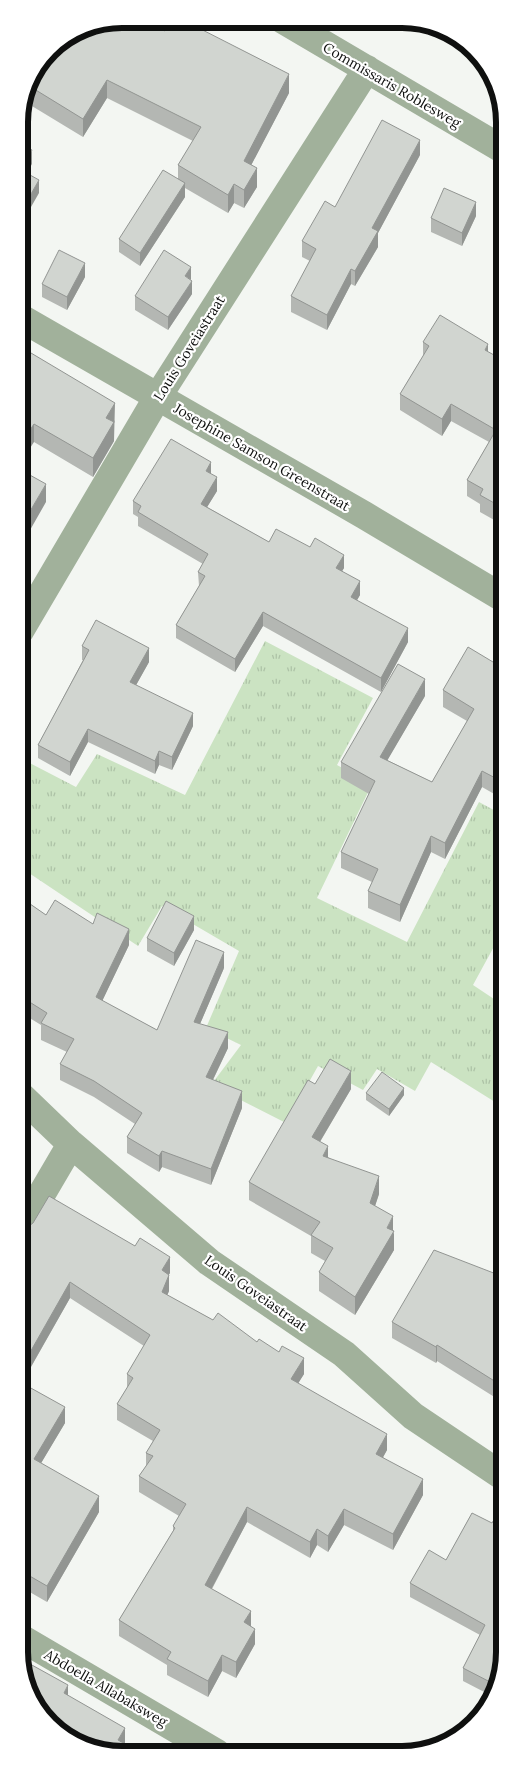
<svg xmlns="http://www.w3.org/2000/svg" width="523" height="1774" viewBox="0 0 523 1774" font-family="Lora,serif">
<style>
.grass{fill:url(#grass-tufts)}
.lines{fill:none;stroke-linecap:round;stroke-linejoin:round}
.street{stroke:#a1b19b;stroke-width:28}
.wall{fill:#b4b7b3}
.shaded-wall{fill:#929592}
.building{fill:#d1d5d0;stroke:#929592}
.labels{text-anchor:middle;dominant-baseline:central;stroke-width:4.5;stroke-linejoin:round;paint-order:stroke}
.street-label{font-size:14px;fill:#0f100f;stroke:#fff}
.rim{fill:none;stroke:#0f100f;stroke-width:6}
</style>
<defs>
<pattern id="grass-tufts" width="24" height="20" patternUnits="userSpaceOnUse" patternTransform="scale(1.25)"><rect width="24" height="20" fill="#cbe3c2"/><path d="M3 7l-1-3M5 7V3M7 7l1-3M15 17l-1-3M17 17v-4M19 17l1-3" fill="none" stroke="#adc2a6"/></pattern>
</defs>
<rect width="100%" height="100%" fill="#f3f6f2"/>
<path class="grass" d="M 265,641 L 373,698 L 337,765 L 372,784 L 317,898 L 407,942 L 479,802 L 503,815 L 503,930 L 473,985 L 503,1005 L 503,1107 L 431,1062 L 415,1091 L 377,1069 L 363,1090 L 318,1066 L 286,1123 L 211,1085 L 241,1045 L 206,1028 L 239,951 L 162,906 L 138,946 L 20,867 L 20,758 L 76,787 L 97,754 L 185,795 Z"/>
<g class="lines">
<path class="street" d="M 283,20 L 502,149
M 19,317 L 364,515 L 503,598
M 20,631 L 157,398 L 367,69
M 20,1095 L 71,1144 L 209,1262 L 344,1354 L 413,1416 L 504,1477
M 20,1231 L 71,1144
M 21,1638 L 217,1753"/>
</g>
<path class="wall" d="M 165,31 L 289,93 L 251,165 L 257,187 L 244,208 L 234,203 L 228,213 L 185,188 L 185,197 L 140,266 L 119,252 L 119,239 L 178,179 L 178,165 L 193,141 L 107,98 L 83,137 L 22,100 L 27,82 Z
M 420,155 L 378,233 L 378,247 L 355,286 L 351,284 L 327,330 L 291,312 L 291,296 L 310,261 L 302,257 L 302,241 L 335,207 Z
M 476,216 L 462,246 L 431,232 L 431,218 Z
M 85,277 L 67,310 L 42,297 L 42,284 Z
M 192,294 L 168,330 L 135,310 L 135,296 Z
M 423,342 L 488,352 L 503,360 L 503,525 L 480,512 L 480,504 L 467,496 L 467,480 L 489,442 L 451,421 L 442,436 L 400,410 L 400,394 L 423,356 Z
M 19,351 L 115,421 L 114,423 L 114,441 L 93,477 L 34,442 Z
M 211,474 L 217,491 L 207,507 L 269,542 L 344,568 L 342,571 L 360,595 L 356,601 L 408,642 L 381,692 L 263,626 L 235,672 L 176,638 L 176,625 L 199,586 L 198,572 L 203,564 L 138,526 L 138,517 L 133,514 L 133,501 Z
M 82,646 L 149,662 L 136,685 L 193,726 L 172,770 L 159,765 L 155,774 L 88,742 L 70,776 L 38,758 L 38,745 L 83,660 L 82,660 Z
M 503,668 L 503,799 L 482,787 L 445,859 L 431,852 L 400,922 L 368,908 L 368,891 L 372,882 L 341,868 L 341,852 L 369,794 L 341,778 L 341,762 L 425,696 L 387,760 L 432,782 L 467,721 L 443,707 L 443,690 Z
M 20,897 L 46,915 L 93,924 L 129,945 L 102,1001 L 157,1030 L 224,968 L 200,1024 L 228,1048 L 213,1080 L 242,1108 L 211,1185 L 162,1167 L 159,1172 L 127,1153 L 127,1137 L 135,1124 L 94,1097 L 60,1080 L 60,1064 L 67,1052 L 41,1040 L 41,1025 L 20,1012 Z
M 194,930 L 174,966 L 147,951 L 147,938 Z
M 315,1084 L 351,1089 L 320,1142 L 328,1157 L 379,1194 L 375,1206 L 393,1231 L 394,1250 L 355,1315 L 319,1291 L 319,1272 L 325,1261 L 311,1253 L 311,1236 L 249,1200 L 249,1182 Z
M 366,1093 L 404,1095 L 389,1116 L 366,1100 Z
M 25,1229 L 170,1273 L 169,1274 L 169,1291 L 167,1295 L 213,1320 L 257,1342 L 304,1374 L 298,1383 L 387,1450 L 383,1457 L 423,1495 L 393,1550 L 344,1525 L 328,1552 L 317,1545 L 310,1558 L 247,1522 L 212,1589 L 251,1626 L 255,1644 L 236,1678 L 222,1671 L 208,1697 L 167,1675 L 167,1665 L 119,1636 L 119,1620 L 173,1531 L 173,1526 L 179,1516 L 139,1492 L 139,1476 L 146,1466 L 146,1453 L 153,1441 L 117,1420 L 117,1404 L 127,1388 L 127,1374 L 144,1346 L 70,1298 L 22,1383 L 65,1423 L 41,1463 L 99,1512 L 47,1602 L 21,1587 L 20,1244 L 25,1236 Z
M 504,1277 L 504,1403 L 437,1361 L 436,1363 L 392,1338 L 392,1322 Z
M 472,1513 L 504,1659 L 490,1695 L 463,1681 L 463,1668 L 480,1635 L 410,1597 L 410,1583 L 446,1560 Z"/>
<path class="shaded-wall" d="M 289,74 L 289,93 L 244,179 L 244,161 Z
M 107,80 L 107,98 L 83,137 L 83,119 Z
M 420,140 L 420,155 L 378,233 L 378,247 L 355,286 L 355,271 L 372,228 Z
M 32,150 L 32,164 L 21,184 L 21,170 Z
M 257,168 L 257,187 L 244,208 L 244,190 Z
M 39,180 L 39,193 L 19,228 L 19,215 Z
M 185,183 L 185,197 L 140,266 L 140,253 Z
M 234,184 L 234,203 L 228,213 L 228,195 Z
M 476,202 L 476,216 L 462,246 L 462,233 Z
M 85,263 L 85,277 L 67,310 L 67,297 Z
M 191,267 L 191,280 L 185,276 Z
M 351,269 L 351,284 L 327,330 L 327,315 Z
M 192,281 L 192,294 L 168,330 L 168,317 Z
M 488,344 L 488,361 L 485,350 Z
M 115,403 L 114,441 L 93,477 L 93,458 L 106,418 Z
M 451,404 L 451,421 L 442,436 L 442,419 Z
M 34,424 L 34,442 L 19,465 L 19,446 Z
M 211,462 L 211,476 L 206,471 Z
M 217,477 L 217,491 L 201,517 L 201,504 Z
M 46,484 L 46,502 L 21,546 L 21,560 L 19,563 L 19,530 Z
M 344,555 L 344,568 L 336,581 L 336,568 Z
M 360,581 L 360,595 L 351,611 L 351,597 Z
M 263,612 L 263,626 L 235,672 L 235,659 Z
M 408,628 L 408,642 L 381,692 L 381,678 Z
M 149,648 L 149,662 L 130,696 L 130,682 Z
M 425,679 L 425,696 L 380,773 L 380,757 Z
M 193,713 L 193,726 L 172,770 L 172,757 Z
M 88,729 L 88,742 L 70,776 L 70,762 Z
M 159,751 L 159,765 L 155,774 L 155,761 Z
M 482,771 L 482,787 L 445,859 L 445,843 Z
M 431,836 L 431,852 L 400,922 L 400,905 Z
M 194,916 L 194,930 L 174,966 L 174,953 Z
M 129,929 L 129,945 L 96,1014 L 96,997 Z
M 224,952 L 224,968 L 194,1038 L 194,1022 Z
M 228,1032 L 228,1048 L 206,1094 L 206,1077 Z
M 351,1071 L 351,1089 L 312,1155 L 312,1137 Z
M 404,1088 L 404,1095 L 389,1116 L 389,1109 Z
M 242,1091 L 242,1108 L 211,1185 L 211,1169 Z
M 328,1146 L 328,1164 L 323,1156 Z
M 162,1151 L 162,1167 L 159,1172 L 159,1156 Z
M 25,1159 L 25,1176 L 22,1180 L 22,1196 L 20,1200 L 20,1168 Z
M 379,1176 L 379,1194 L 370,1221 L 370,1203 Z
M 393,1216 L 393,1234 L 394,1231 L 394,1250 L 355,1315 L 355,1297 Z
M 170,1257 L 170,1273 L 162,1285 L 162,1270 Z
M 169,1275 L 169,1291 L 162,1308 L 162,1292 Z
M 70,1282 L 70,1298 L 20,1386 L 20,1370 Z
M 437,1345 L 437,1361 L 436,1363 L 436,1347 Z
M 304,1358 L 304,1374 L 291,1395 L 291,1379 Z
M 65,1407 L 65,1423 L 34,1475 L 34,1459 Z
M 387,1434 L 387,1450 L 376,1470 L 376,1454 Z
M 423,1479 L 423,1495 L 393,1550 L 393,1534 Z
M 99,1496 L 99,1512 L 47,1602 L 47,1586 Z
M 247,1507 L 247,1522 L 205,1601 L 205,1585 Z
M 344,1509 L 344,1525 L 328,1552 L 328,1536 Z
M 317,1529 L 317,1545 L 310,1558 L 310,1542 Z
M 251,1611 L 251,1627 L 244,1622 Z
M 255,1629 L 255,1644 L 236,1678 L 236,1662 Z
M 222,1655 L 222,1671 L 208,1697 L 208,1681 Z
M 68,1685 L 68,1702 L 64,1693 Z
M 125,1728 L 125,1745 L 118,1740 Z"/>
<path class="building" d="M 121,19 L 146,19 L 165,31 L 171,19 L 177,23 L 179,19 L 181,19 L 289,74 L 244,161 L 257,168 L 244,190 L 234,184 L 228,195 L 178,165 L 201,127 L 107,80 L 83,119 L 26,84 L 27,82 L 49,49 L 82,26 Z
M 382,120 L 420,140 L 372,228 L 378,231 L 355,271 L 351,269 L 327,315 L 291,296 L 316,249 L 302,241 L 325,201 L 335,207 Z
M 19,143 L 32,150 L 21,170 L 39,180 L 19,215 Z
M 163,170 L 185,183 L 140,253 L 119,239 Z
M 444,188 L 476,202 L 462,233 L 431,218 Z
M 59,250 L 85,263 L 67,297 L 42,284 Z
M 164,250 L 191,267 L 185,276 L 192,281 L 168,317 L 135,296 Z
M 440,315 L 488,344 L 485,350 L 503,360 L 503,508 L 480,495 L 483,489 L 467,480 L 496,430 L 451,404 L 442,419 L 400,394 L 429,346 L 423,342 Z
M 19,351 L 29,357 L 31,353 L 115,403 L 106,418 L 114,422 L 93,458 L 34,424 L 19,446 Z
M 171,439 L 211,462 L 206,471 L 217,477 L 201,504 L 269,542 L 276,529 L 310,547 L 315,538 L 344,555 L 336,568 L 360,581 L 351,597 L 408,628 L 381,678 L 263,612 L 235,659 L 176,625 L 205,576 L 198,572 L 208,554 L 138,512 L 141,506 L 133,501 Z
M 19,469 L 46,484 L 19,530 Z
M 96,620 L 149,648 L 130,682 L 193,713 L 172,757 L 159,751 L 155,761 L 88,729 L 70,762 L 38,745 L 89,650 L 82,646 Z
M 468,647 L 503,668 L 503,782 L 482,771 L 445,843 L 431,836 L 400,905 L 368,891 L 378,869 L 341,852 L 375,781 L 341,762 L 398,664 L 425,679 L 380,757 L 432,782 L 474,709 L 443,690 Z
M 20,897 L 46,915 L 55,900 L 93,924 L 97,913 L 129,929 L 96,997 L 157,1030 L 196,940 L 224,952 L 194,1022 L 228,1032 L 206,1077 L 242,1091 L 211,1169 L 162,1151 L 159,1156 L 127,1137 L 142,1113 L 94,1081 L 60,1064 L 74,1039 L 41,1023 L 47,1013 L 20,996 Z
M 166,901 L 194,916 L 174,953 L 147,938 Z
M 330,1059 L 351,1071 L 312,1137 L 328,1146 L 323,1156 L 379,1176 L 370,1203 L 393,1216 L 387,1228 L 394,1231 L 355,1297 L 319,1272 L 333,1248 L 311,1235 L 320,1222 L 249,1182 L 308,1080 L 315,1084 Z
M 382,1072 L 404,1088 L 389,1109 L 366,1093 Z
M 20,1156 L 25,1159 L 20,1168 Z
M 49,1196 L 135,1246 L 140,1238 L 170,1257 L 162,1270 L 169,1275 L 162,1292 L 213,1320 L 218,1313 L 257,1342 L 259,1339 L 279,1352 L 282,1346 L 304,1358 L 291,1379 L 387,1434 L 376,1454 L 423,1479 L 393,1534 L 344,1509 L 328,1536 L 317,1529 L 310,1542 L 247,1507 L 205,1585 L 251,1611 L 244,1622 L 255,1629 L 236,1662 L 222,1655 L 208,1681 L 167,1659 L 171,1652 L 119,1620 L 175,1528 L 173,1526 L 186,1504 L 139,1476 L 153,1456 L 146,1453 L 160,1430 L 117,1404 L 133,1378 L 127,1374 L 150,1335 L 70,1282 L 20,1370 L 20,1262 L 23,1257 L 20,1255 L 20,1244 L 28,1231 L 25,1229 L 33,1223 Z
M 434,1250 L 504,1277 L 504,1387 L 437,1345 L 436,1347 L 392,1322 Z
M 20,1382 L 65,1407 L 34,1459 L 99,1496 L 47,1586 L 21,1571 L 21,1557 L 26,1547 L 21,1544 Z
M 472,1513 L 492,1523 L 495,1518 L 504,1522 L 504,1659 L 494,1684 L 463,1668 L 485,1625 L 410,1583 L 429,1550 L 446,1560 Z
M 21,1659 L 68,1685 L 64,1693 L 125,1728 L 118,1740 L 140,1753 L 101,1753 L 49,1725 L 21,1673 Z"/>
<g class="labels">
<g class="street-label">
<text transform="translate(392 85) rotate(30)">Commissaris Roblesweg</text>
<text transform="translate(189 348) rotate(-58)">Louis Goveiastraat</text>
<text transform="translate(262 457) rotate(30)">Josephine Samson Greenstraat</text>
<text transform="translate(256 1293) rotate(35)">Louis Goveiastraat</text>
<text transform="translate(106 1688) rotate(30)">Abdoella Allabaksweg</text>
</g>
</g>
<path d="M0 0H523V1774H0ZM122 28H402A94 94 0 0 1 496 122V1652A94 94 0 0 1 402 1746H122A94 94 0 0 1 28 1652V122A94 94 0 0 1 122 28Z" fill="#fff" fill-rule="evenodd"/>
<path class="rim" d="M122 28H402A94 94 0 0 1 496 122V1652A94 94 0 0 1 402 1746H122A94 94 0 0 1 28 1652V122A94 94 0 0 1 122 28Z"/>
</svg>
